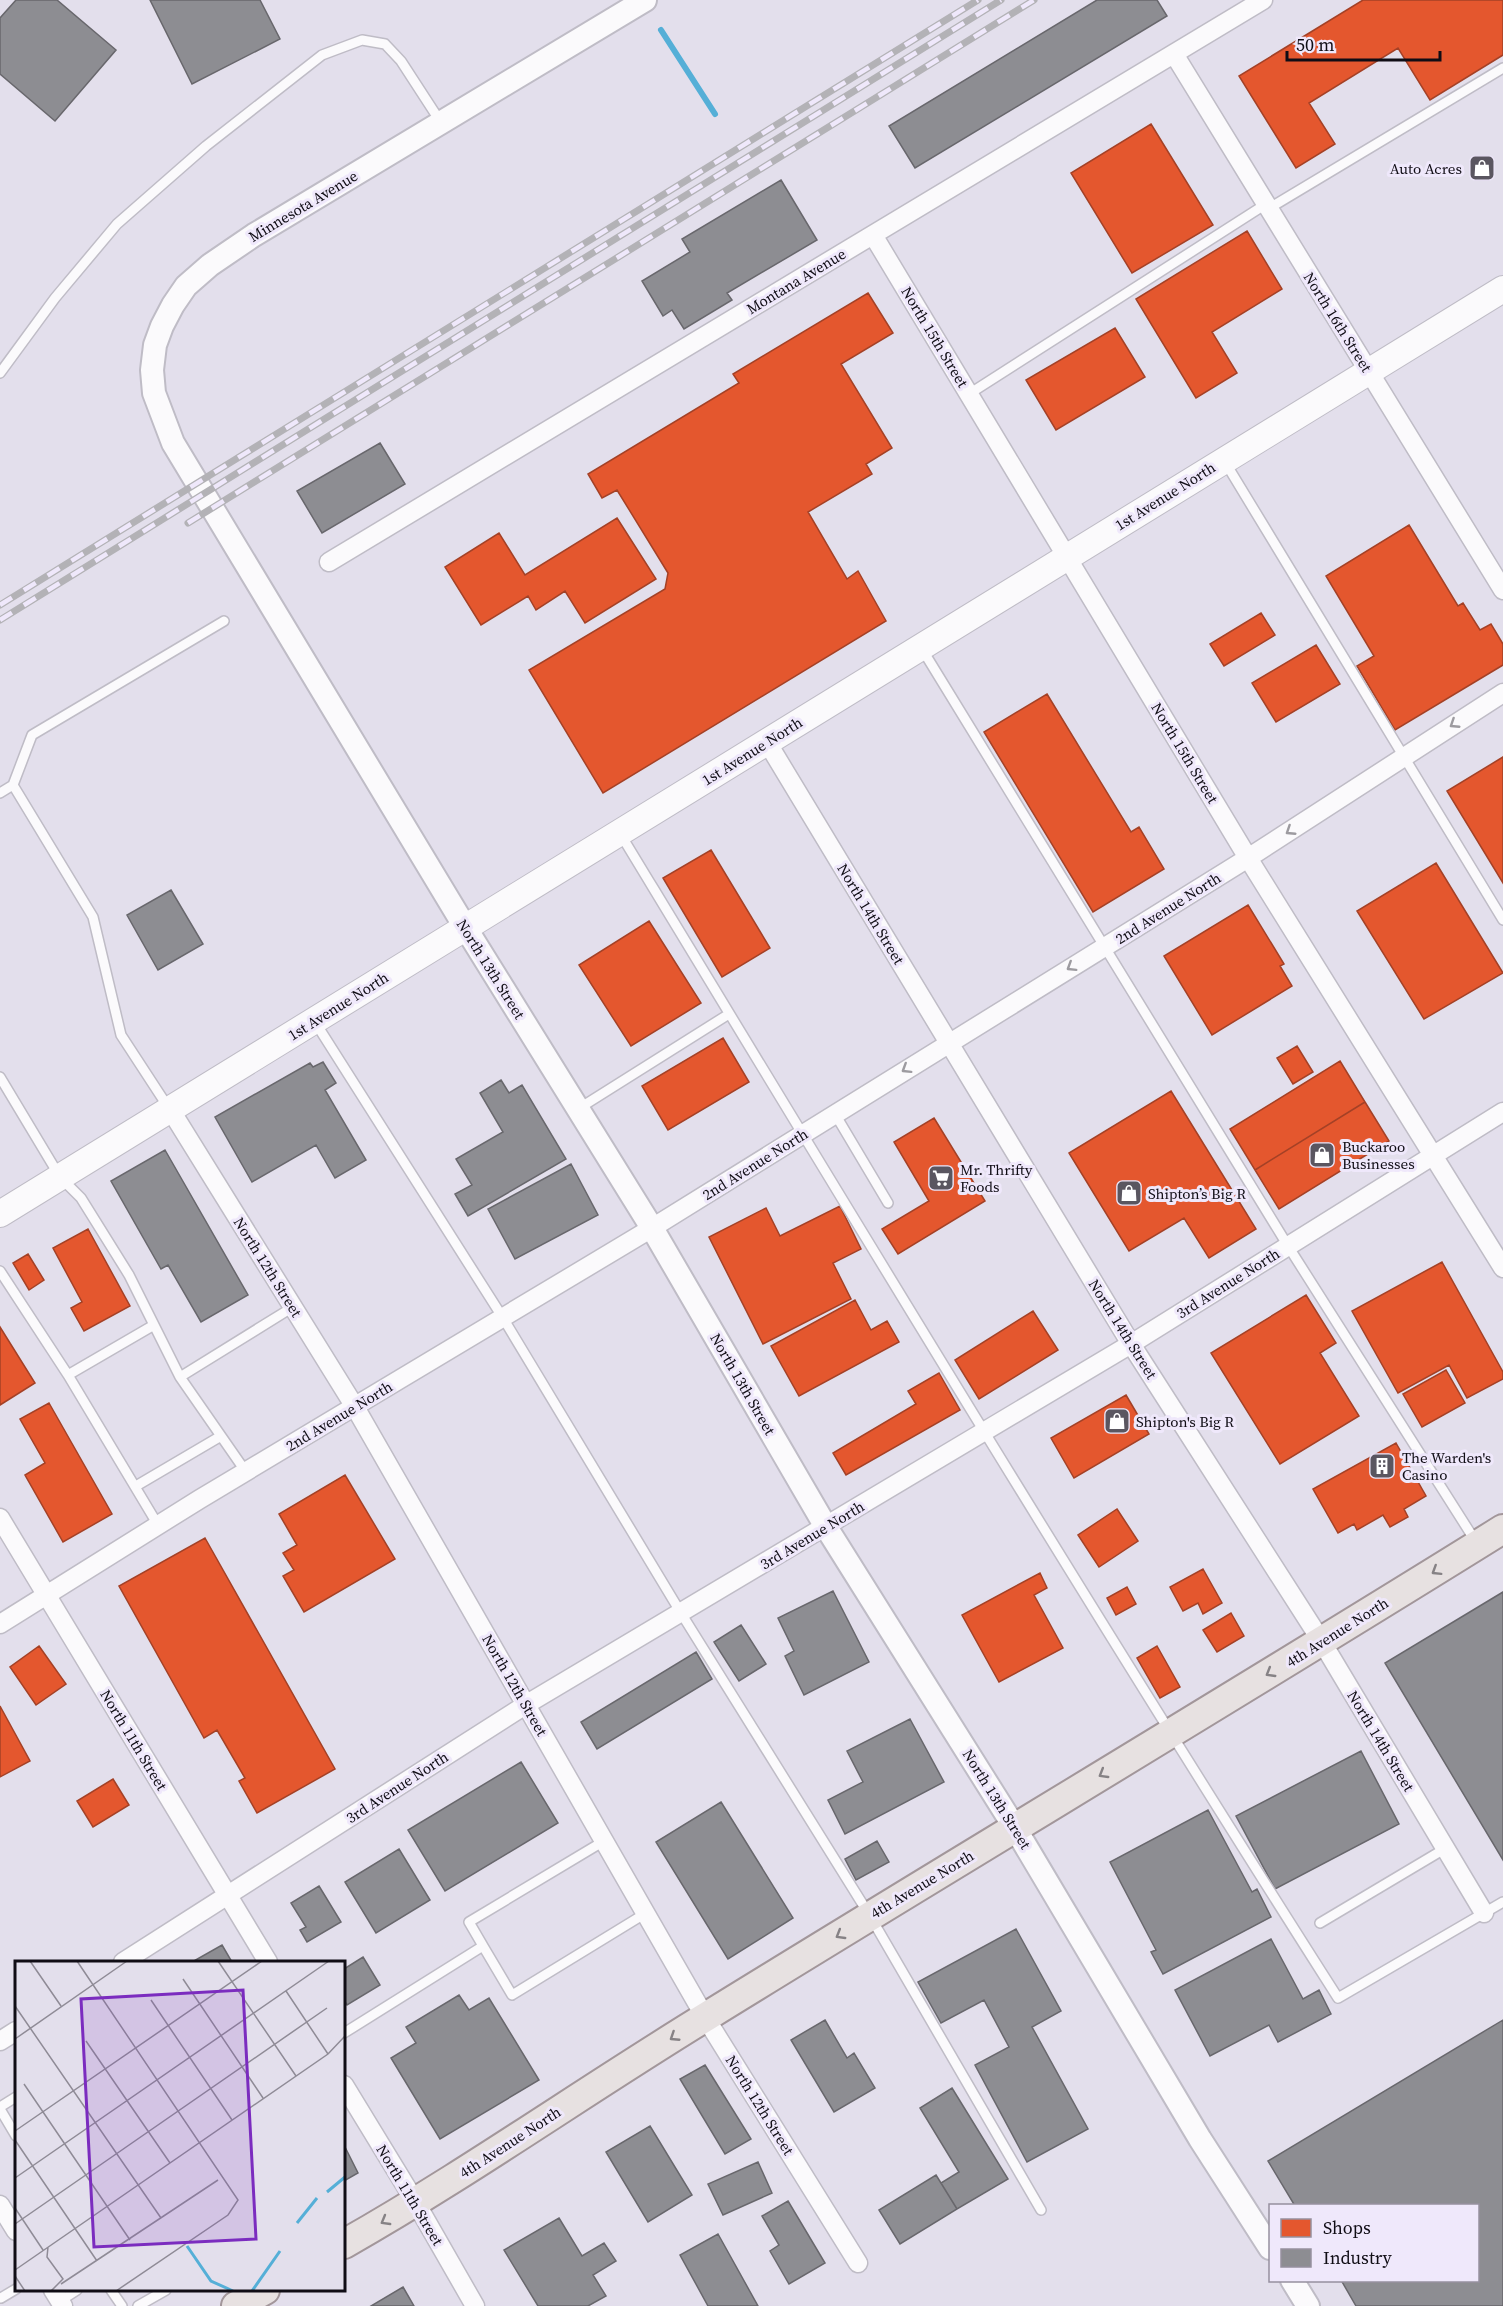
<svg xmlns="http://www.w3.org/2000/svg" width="1503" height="2306" viewBox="0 0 1503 2306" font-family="'Source Serif 4',serif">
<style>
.shops{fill:#e4572e;stroke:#a44126;stroke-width:1.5}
.industry{fill:#8d8d92;stroke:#68676c;stroke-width:1.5}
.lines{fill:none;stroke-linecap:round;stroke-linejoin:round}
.stream{stroke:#55afd7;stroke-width:6}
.service-casing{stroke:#bfbcc6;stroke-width:12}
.minor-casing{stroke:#bfbcc6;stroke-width:21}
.tertiary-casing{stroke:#bfbcc6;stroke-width:26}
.secondary-casing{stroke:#bfbcc6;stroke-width:28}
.primary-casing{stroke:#a2969a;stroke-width:32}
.service{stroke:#fbfafc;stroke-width:9}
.minor{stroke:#fbfafc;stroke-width:18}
.tertiary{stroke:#fbfafc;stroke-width:22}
.secondary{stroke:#fbfafc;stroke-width:26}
.primary{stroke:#e7e1e1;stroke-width:28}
.rail-casing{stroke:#b3b2b6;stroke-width:7}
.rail{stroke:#efe8fb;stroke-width:4.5;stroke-dasharray:14;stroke-linecap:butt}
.oneway{stroke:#9d9ba0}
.oneway2{stroke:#868285}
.labels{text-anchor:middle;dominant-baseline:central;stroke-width:6;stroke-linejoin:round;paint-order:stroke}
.poi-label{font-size:15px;fill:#100d15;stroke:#efe8fb;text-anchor:start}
.street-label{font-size:15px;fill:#100d15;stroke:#efe8fb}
.inset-river{fill:none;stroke:#55afd7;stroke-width:3}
.inset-road{fill:none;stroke:#8f8b96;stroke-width:1.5}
.view{fill:#7b2cbf;fill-opacity:0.15;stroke:#7b2cbf;stroke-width:3}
.inset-edge{fill:none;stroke:#100d15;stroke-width:3}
</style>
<rect width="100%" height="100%" fill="#e3dfec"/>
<path class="shops" d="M 1363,0 L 1503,0 L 1503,55 L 1430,100 L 1398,48 L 1309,103 L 1335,144 L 1296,168 L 1239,76 Z
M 1151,124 L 1213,225 L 1132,273 L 1071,173 Z
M 1247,231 L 1282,289 L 1212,332 L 1237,373 L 1196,398 L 1136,299 Z
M 868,293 L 893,333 L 841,364 L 892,448 L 866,464 L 872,474 L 808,512 L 847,579 L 858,571 L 886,621 L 603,793 L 529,670 L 665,589 L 668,573 L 617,490 L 602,498 L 588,474 L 739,383 L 733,374 Z
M 1115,328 L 1145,377 L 1056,430 L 1026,380 Z
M 617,518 L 656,579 L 585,623 L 565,591 L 536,610 L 528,596 L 481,625 L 445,567 L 499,533 L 525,575 Z
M 1409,525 L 1458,606 L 1463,603 L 1480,630 L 1491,624 L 1503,644 L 1503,665 L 1395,730 L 1357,666 L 1374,656 L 1326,576 Z
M 1261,613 L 1275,635 L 1224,666 L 1210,644 Z
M 1316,645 L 1340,684 L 1276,722 L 1252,683 Z
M 1047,694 L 1131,832 L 1139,827 L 1164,869 L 1093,912 L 984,732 Z
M 1503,757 L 1503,883 L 1447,791 Z
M 711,850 L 770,948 L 722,977 L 663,878 Z
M 1436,863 L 1503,973 L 1424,1019 L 1357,911 Z
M 1248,905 L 1284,964 L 1280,966 L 1292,986 L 1212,1035 L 1164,956 Z
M 649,921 L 701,1003 L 631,1046 L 579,965 Z
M 723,1038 L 749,1082 L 668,1130 L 642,1086 Z
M 1297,1046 L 1313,1072 L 1293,1084 L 1277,1058 Z
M 1340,1061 L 1365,1102 L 1255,1170 L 1230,1129 Z
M 1171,1091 L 1256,1229 L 1209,1258 L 1184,1218 L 1129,1251 L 1069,1153 Z
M 1365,1102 L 1389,1141 L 1279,1209 L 1255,1170 Z
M 934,1118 L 985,1201 L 898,1254 L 882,1229 L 929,1201 L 894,1142 Z
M 840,1206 L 861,1249 L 833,1263 L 851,1299 L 763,1344 L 709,1237 L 766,1208 L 780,1236 Z
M 88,1229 L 130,1306 L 84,1331 L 71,1308 L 82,1302 L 53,1248 Z
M 28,1254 L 44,1280 L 29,1290 L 13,1263 Z
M 1442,1262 L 1503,1372 L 1503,1379 L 1467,1398 L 1449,1365 L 1398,1393 L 1352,1311 Z
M 1306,1295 L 1336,1343 L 1320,1353 L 1359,1416 L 1280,1464 L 1211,1353 Z
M 855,1300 L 871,1330 L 887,1321 L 899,1342 L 799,1396 L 771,1346 Z
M 1033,1311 L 1058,1350 L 979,1399 L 955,1360 Z
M 0,1327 L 35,1383 L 0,1405 Z
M 1446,1370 L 1465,1403 L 1422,1427 L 1403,1394 Z
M 939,1373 L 960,1410 L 846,1475 L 833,1453 L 916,1404 L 908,1391 Z
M 1126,1395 L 1149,1434 L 1074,1478 L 1051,1438 Z
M 49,1403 L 112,1514 L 63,1542 L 25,1475 L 45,1463 L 20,1419 Z
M 1396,1443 L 1426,1496 L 1404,1509 L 1408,1517 L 1390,1527 L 1383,1515 L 1357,1530 L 1354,1524 L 1338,1533 L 1313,1489 Z
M 345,1475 L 395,1559 L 304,1612 L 283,1576 L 294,1570 L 283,1553 L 297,1545 L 279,1514 Z
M 1117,1509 L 1138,1541 L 1099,1567 L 1078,1535 Z
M 205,1538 L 335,1769 L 257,1813 L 239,1781 L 245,1778 L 217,1730 L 204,1738 L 119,1586 Z
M 1203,1569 L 1222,1603 L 1203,1614 L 1198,1603 L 1183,1611 L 1170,1587 Z
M 1040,1573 L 1047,1588 L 1034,1595 L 1063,1648 L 999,1682 L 962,1615 Z
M 1127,1587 L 1136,1604 L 1116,1615 L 1107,1598 Z
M 1231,1613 L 1244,1636 L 1217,1652 L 1203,1630 Z
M 39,1646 L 66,1684 L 36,1705 L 10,1667 Z
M 1157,1646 L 1180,1687 L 1160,1698 L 1137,1658 Z
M 0,1706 L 30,1761 L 0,1777 Z
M 113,1779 L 129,1805 L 93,1827 L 77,1801 Z"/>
<path class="industry" d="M 16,0 L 57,0 L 116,50 L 55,121 L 0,74 L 0,18 Z
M 150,0 L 260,0 L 280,39 L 192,84 Z
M 1097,0 L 1157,0 L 1167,16 L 915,168 L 889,126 Z
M 781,180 L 817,240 L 727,293 L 732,300 L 684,329 L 672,310 L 663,316 L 642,281 L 690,252 L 682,239 Z
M 380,443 L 405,484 L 322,533 L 297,491 Z
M 171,890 L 203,944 L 158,970 L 127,915 Z
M 323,1062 L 336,1083 L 325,1090 L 366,1160 L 335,1178 L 316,1145 L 252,1182 L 215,1117 L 310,1063 L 313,1067 Z
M 501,1080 L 509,1093 L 522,1085 L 566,1159 L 468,1216 L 455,1194 L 472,1185 L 456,1159 L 503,1132 L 480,1093 Z
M 165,1150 L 248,1295 L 201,1322 L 168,1265 L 161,1269 L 111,1181 Z
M 571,1164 L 598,1215 L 515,1259 L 488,1209 Z
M 833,1591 L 869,1662 L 804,1695 L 785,1656 L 794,1651 L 778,1618 Z
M 1503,1592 L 1503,1860 L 1385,1663 Z
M 741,1625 L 766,1664 L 739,1681 L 714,1642 Z
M 696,1652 L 712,1679 L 597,1749 L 581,1722 Z
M 910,1719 L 944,1782 L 845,1834 L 828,1800 L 863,1782 L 847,1751 Z
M 1361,1751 L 1399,1824 L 1275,1889 L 1236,1816 Z
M 521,1762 L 558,1823 L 445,1891 L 408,1830 Z
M 721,1802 L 793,1918 L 728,1959 L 656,1842 Z
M 1208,1810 L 1252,1892 L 1257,1889 L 1271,1917 L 1163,1974 L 1151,1952 L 1156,1950 L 1110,1862 Z
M 877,1841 L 889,1862 L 856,1880 L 845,1859 Z
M 399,1849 L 430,1900 L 376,1933 L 345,1882 Z
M 319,1886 L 341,1922 L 307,1942 L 300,1930 L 306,1927 L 291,1903 Z
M 1016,1929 L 1061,2011 L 1032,2027 L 1088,2129 L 1027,2162 L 975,2065 L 1009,2047 L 984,2000 L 941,2023 L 918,1982 Z
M 1271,1939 L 1303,1999 L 1319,1990 L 1331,2014 L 1278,2042 L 1269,2025 L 1210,2056 L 1175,1990 Z
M 222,1945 L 232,1962 L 192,1962 Z
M 363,1957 L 380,1985 L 347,2005 L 344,2000 L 344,1969 Z
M 459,1995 L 469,2010 L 489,1998 L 539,2080 L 440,2139 L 391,2058 L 416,2043 L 406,2027 Z
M 825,2020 L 847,2058 L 854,2053 L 875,2088 L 834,2112 L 791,2040 Z
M 1503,2020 L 1503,2306 L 1356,2306 L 1341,2280 L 1478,2280 L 1478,2206 L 1295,2206 L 1268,2161 Z
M 705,2065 L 751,2139 L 725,2154 L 680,2079 Z
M 952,2088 L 1008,2179 L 957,2209 L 941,2183 L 959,2172 L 920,2108 Z
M 650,2126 L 692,2195 L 648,2222 L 606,2152 Z
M 344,2145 L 358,2173 L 344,2181 Z
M 758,2162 L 772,2193 L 723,2215 L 708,2184 Z
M 936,2175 L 957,2209 L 900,2244 L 879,2210 Z
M 788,2201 L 825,2263 L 789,2284 L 770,2251 L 779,2245 L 762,2216 Z
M 559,2218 L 582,2256 L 604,2243 L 616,2261 L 593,2275 L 606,2296 L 588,2306 L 538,2306 L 504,2250 Z
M 718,2234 L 758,2306 L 708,2306 L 680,2255 Z
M 403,2287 L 414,2306 L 371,2306 Z"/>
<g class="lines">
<path class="stream" d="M 661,30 L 715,114"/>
<g class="service-casing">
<path id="service" d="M 1268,209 L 1503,68
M 0,373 L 55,298 L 117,224 L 206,146 L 322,55 L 362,40 L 385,44 L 401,61 L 440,121
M 969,394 L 1266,204
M 1225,462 L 1503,920
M 922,649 L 1288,1246 L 1476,1542
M 13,785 L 93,917 L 121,1035 L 168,1107
M 0,793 L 13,785 L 32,735 L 224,621
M 621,835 C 857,1224 1093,1614 1338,1998 L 1503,1902
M 315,1022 L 503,1318 L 681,1613 L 870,1916 L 1041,2210
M 0,1077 L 60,1177 L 81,1198 L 129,1275 L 180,1377
M 578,1109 L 729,1014
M 835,1114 L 888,1203
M 0,1271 L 68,1375
M 154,1325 L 68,1375 L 158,1525
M 246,1472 L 180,1377 L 293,1307
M 136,1486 L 221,1436
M 1320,1923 L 1446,1848
M 483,1946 L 469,1922 L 604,1841
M 344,2033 L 483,1946 L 512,1995 L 646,1913
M 0,2107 L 16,2097
M 0,2109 L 16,2136
M 111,2290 L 122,2306
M 1,2298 L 16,2289
M 60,2301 L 77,2290
M 138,2306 L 166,2290"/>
</g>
<g class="minor-casing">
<path id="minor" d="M 1174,54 L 1503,590
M 873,235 L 1248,858 L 1503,1268
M 329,562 L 1263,0
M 767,742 L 1131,1344 L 1322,1642 L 1484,1913
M 170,1109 L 355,1407 L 705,2017 L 858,2263
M 0,1518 L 268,1962
M 0,1624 L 200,1499 L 652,1228 L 1248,858 L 1503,693
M 123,1962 L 527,1704 L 1131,1344 L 1503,1112
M 0,2041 L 16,2031
M 344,2085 L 416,2203 L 475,2306
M 0,2205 L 16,2231
M 53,2290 L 63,2306"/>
</g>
<g class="tertiary-casing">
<path id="tertiary" d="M 645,0 L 254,235 L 210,265 L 186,286 L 173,305 L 162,326 L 155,345 L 152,370 L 154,393 L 173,443 L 465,927 L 652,1228 L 826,1527 L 1015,1828 L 1200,2139 L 1270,2248
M 1292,2280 L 1308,2306"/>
</g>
<g class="secondary-casing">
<path id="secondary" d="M 0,1214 L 1503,289"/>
</g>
<g class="primary-casing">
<path id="primary" d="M 344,2244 C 469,2173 586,2090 709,2015 C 973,1852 1240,1693 1503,1529
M 236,2306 L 265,2290"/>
</g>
<use href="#service" class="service"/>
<use href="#minor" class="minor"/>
<use href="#tertiary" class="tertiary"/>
<use href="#secondary" class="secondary"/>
<use href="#primary" class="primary"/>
<g class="rail-casing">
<path id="rail" d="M 188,523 L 1034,0
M 0,605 L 978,0
M 0,620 L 1001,0"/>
</g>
<use href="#rail" class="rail"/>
</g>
<defs><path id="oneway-chevron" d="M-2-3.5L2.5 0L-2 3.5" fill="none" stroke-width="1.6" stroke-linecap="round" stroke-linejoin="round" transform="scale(1.5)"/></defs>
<g class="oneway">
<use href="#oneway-chevron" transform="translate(1454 724) rotate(147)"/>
<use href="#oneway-chevron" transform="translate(1290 831) rotate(147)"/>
<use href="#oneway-chevron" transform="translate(1071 967) rotate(148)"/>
<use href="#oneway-chevron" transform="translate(906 1069) rotate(148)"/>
</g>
<g class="oneway2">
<use href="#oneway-chevron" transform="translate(1436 1571) rotate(148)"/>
<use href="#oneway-chevron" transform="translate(1270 1673) rotate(149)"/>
<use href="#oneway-chevron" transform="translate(1103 1774) rotate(149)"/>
<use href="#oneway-chevron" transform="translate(840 1935) rotate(149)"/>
<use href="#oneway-chevron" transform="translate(674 2037) rotate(147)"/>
<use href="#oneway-chevron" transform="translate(385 2221) rotate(150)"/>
</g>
<defs>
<g id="shop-square" transform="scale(1.35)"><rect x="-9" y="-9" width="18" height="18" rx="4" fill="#5a5660" stroke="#efe8fb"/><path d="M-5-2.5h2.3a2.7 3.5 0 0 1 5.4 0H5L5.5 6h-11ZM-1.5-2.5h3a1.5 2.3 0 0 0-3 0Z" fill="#fff"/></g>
<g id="supermarket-square" transform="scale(1.35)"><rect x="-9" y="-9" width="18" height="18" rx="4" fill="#5a5660" stroke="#efe8fb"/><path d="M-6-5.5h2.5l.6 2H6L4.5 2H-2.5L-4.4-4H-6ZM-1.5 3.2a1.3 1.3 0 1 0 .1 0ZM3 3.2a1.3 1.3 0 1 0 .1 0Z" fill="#fff"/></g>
<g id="building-square" transform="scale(1.35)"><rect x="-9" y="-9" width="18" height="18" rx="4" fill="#5a5660" stroke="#efe8fb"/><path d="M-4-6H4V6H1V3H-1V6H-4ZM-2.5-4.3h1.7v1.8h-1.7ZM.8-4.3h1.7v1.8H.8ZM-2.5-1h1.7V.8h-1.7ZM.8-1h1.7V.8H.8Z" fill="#fff"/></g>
</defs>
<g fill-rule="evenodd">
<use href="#shop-square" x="1482" y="168"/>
<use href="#shop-square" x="1322" y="1155"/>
<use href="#supermarket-square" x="941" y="1178"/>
<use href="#shop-square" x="1129" y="1193"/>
<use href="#shop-square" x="1117" y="1421"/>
<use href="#building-square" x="1382" y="1466"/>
</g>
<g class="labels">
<g class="poi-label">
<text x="1462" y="168" text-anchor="end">Auto Acres</text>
<text x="1342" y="1146">Buckaroo<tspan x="1342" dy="17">Businesses</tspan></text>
<text x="960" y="1169">Mr. Thrifty<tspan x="960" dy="17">Foods</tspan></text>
<text x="1148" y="1193">Shipton’s Big R</text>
<text x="1136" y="1421">Shipton's Big R</text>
<text x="1402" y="1457">The Warden's<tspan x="1402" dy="17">Casino</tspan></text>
</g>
<g class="street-label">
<text transform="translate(303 206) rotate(-31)">Minnesota Avenue</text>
<text transform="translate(796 281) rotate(-31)">Montana Avenue</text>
<text transform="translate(1338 322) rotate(58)">North 16th Street</text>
<text transform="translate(935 337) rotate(59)">North 15th Street</text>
<text transform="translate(1165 496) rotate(-32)">1st Avenue North</text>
<text transform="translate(752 751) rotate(-32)">1st Avenue North</text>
<text transform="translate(1185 753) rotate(59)">North 15th Street</text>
<text transform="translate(1168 908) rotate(-32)">2nd Avenue North</text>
<text transform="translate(871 914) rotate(59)">North 14th Street</text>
<text transform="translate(491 969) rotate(58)">North 13th Street</text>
<text transform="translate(338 1006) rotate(-32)">1st Avenue North</text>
<text transform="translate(755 1164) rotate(-32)">2nd Avenue North</text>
<text transform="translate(268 1267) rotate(58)">North 12th Street</text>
<text transform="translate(1228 1283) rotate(-32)">3rd Avenue North</text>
<text transform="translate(1123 1329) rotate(58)">North 14th Street</text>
<text transform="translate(743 1384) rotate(60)">North 13th Street</text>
<text transform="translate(339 1416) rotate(-31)">2nd Avenue North</text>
<text transform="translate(812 1535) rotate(-31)">3rd Avenue North</text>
<text transform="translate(1337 1632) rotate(-32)">4th Avenue North</text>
<text transform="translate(515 1685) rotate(60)">North 12th Street</text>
<text transform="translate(134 1740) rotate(59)">North 11th Street</text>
<text transform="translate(1381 1741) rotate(59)">North 14th Street</text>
<text transform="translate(397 1787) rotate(-33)">3rd Avenue North</text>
<text transform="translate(997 1799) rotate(58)">North 13th Street</text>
<text transform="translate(922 1884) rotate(-31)">4th Avenue North</text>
<text transform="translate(760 2105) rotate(58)">North 12th Street</text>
<text transform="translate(510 2142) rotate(-33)">4th Avenue North</text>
<text transform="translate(410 2195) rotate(59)">North 11th Street</text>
</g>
</g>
<g transform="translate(15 1961)">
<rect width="330" height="330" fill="#e3dfec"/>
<path class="inset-river" d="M 312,231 L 330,216M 282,262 L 302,237M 172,285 L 196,320 L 218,330M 237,330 L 265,290"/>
<path class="inset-road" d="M 15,0 L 46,45M 62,0 L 223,239 L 213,254 L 101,330M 203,0 L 281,115M 168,18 L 248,137M 271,30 L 313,93M 136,39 L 217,159M 0,45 L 146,257M 0,78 L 112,0M 71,80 L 155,202M 9,123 L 115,279M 0,170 L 247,0M 0,179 L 82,300M 0,217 L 314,0M 0,247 L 28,289M 0,263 L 312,47M 33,286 L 32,296 L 48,318 L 36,330M 0,309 L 313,93 L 330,75M 0,315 L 10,330M 46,323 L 203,219"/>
<path class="view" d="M 228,29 L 241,278 L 79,286 L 66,38 Z"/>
<rect width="330" height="330" class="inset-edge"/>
</g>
<rect x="1269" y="2204" width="210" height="78" fill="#efe8fb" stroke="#96909f" stroke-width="1.5"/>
<rect x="1281" y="2219" width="30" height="18" fill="#e4572e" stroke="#96909f" stroke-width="1.5"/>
<text x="1323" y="2234" font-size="18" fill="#100d15">Shops</text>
<rect x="1281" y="2249" width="30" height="18" fill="#8d8d92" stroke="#96909f" stroke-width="1.5"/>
<text x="1323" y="2264" font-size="18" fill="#100d15">Industry</text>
<path d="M1287 51v9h153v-9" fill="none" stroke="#100d15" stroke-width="3"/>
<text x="1296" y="51" font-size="18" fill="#100d15" stroke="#efe8fb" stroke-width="4.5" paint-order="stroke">50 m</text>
</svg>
